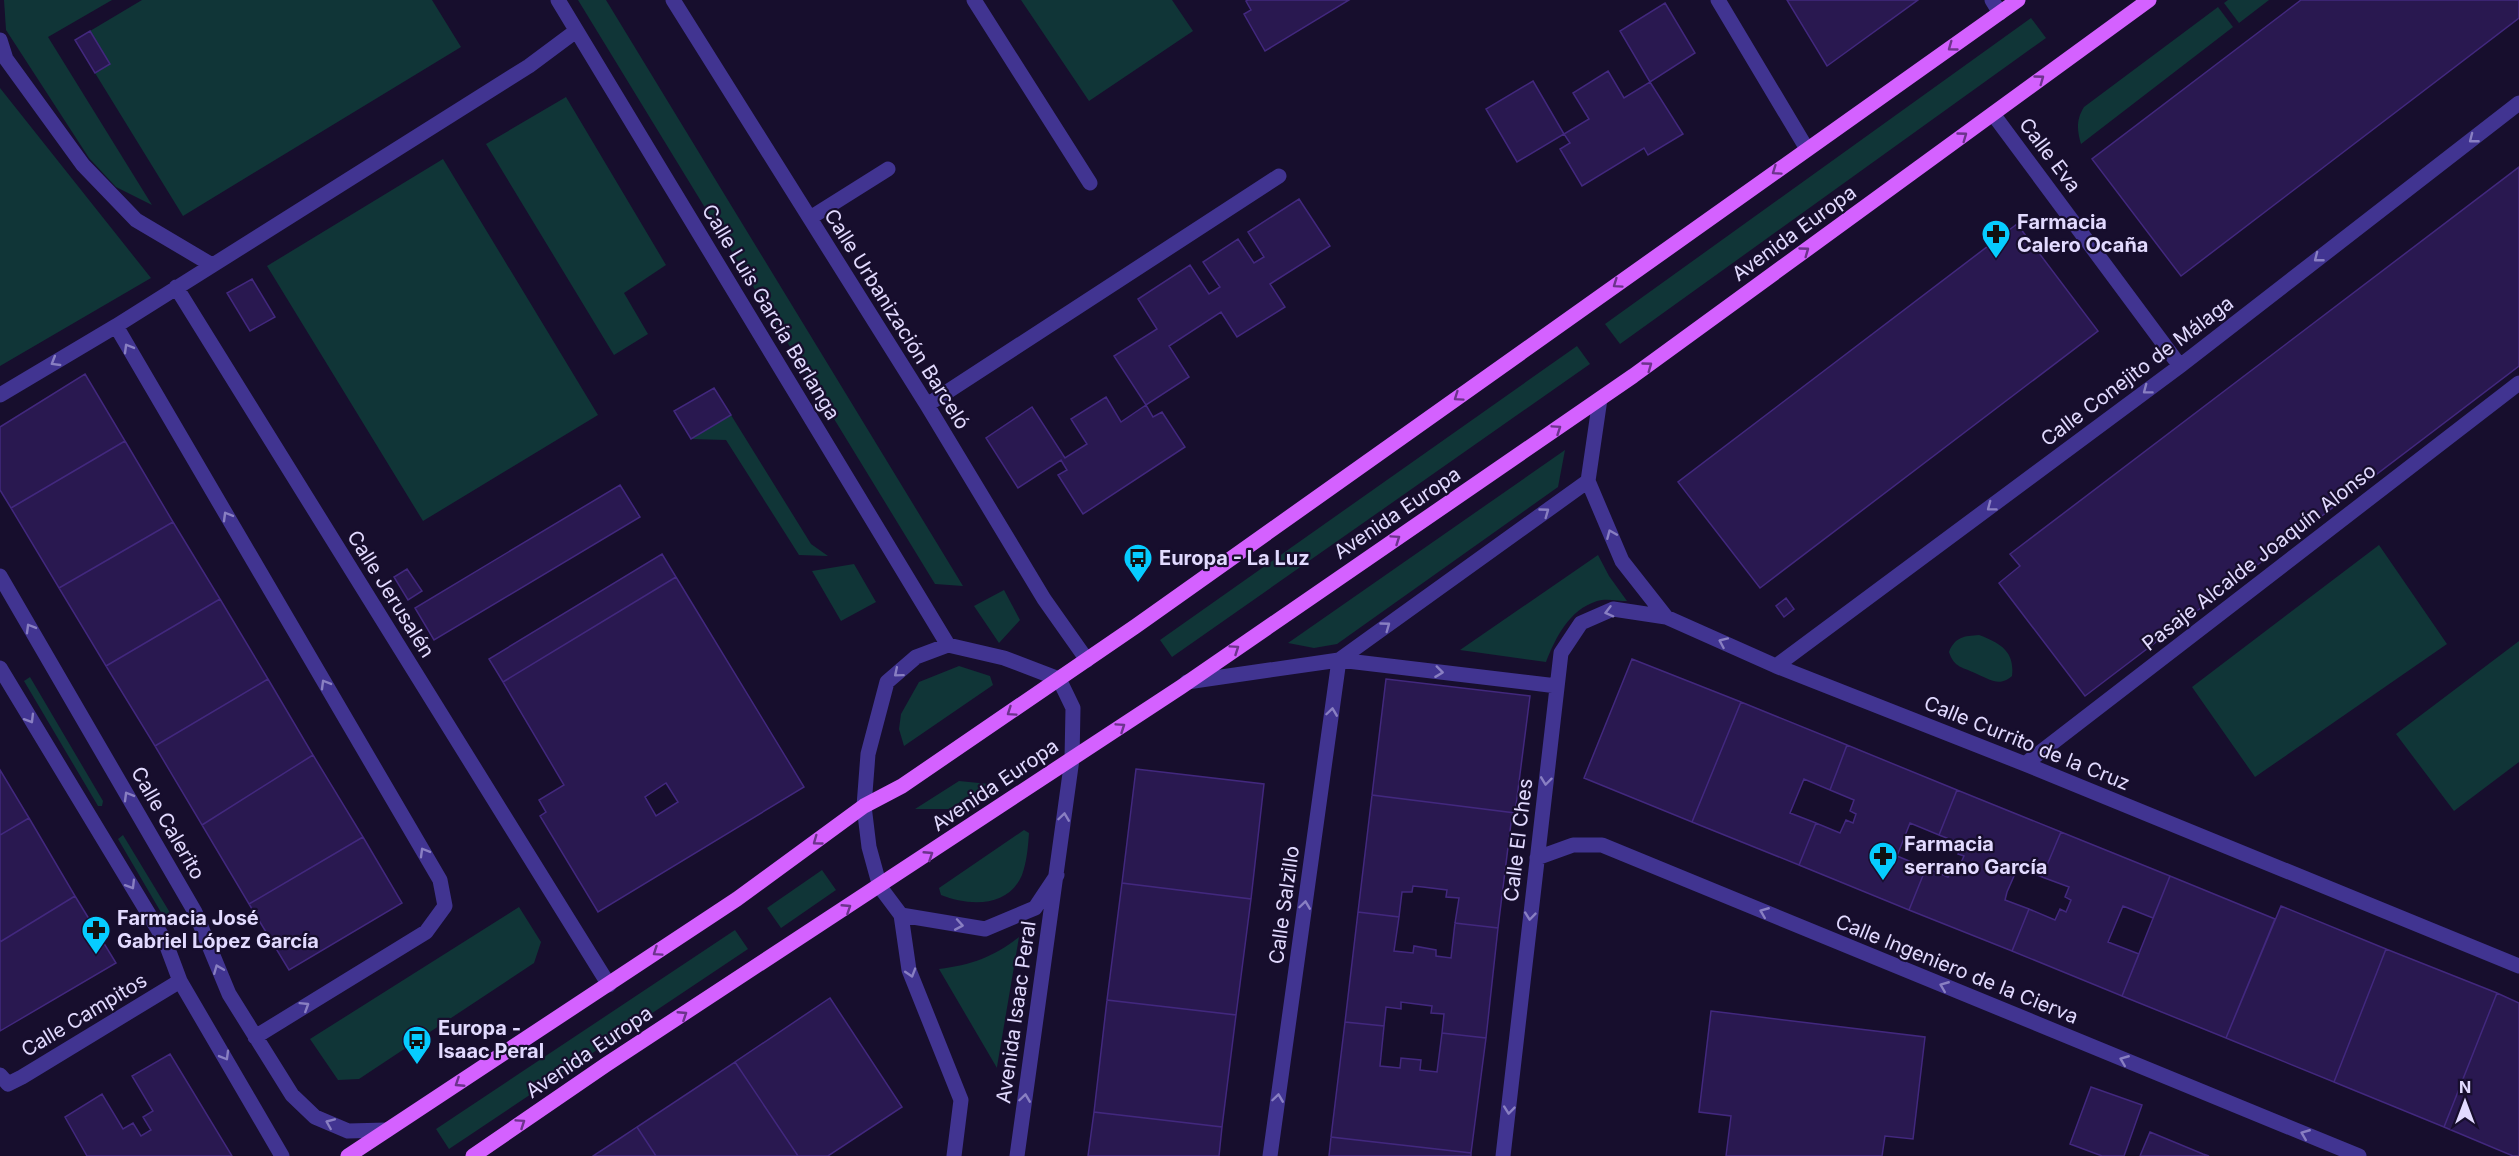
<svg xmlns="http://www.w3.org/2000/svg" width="2519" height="1156" viewBox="0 0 2519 1156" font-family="Inter,sans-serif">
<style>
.green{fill:#103537}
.building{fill:#291850;stroke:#42287e;stroke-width:1.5;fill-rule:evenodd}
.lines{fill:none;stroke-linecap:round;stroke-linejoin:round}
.minor{stroke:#413491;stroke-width:15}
.major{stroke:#d461ff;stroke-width:15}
.oneway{stroke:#6c338c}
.oneway2{stroke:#897fc2}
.labels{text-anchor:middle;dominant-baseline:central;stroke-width:4.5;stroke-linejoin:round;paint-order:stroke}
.street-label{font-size:20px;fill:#e2daff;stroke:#170e2d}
.poi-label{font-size:20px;font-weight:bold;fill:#e2daff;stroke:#170e2d;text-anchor:start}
</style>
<rect width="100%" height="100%" fill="#170e2d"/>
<path class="green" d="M 4,0 L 112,0 L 48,37 L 152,205 L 116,187 L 89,158 L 6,30 Z
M 142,0 L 432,0 L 461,47 L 183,216 L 95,73 L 110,64 L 90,31 Z
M 578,0 L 606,0 L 963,586 L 935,584 Z
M 1021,0 L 1172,0 L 1193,31 L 1089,101 Z
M 2228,0 L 2269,0 L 2239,23 L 2224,3 Z
M 2218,7 L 2233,27 L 2081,144 C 2077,130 2076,120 2084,107 Z
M 2031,18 L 2046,38 L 1620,344 L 1605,324 Z
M 0,88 L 151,278 L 0,366 Z
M 566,97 L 666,265 L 624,293 L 648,334 L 614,355 L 486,144 Z
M 443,159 L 598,415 L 423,521 L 267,266 Z
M 1577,346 L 1590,364 L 1172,657 L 1160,640 Z
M 731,415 L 811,544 L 828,556 L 799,555 L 726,440 L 691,439 Z
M 1565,450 L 1558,487 L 1337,644 L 1314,648 L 1288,643 Z
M 2379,545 L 2447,644 L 2255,777 L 2192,687 Z
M 1598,555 L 1609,576 L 1627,601 C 1618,601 1606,598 1597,601 C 1569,610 1556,637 1546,662 L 1460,650 Z
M 854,564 L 876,602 L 841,621 L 812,571 Z
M 1004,590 L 1020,620 L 999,643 L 974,606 Z
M 1979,635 C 2000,643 2015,651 2012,676 C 1999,687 1991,680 1977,674 C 1963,667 1954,668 1949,652 C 1955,637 1964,636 1979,635 Z
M 2519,641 L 2519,762 L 2454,811 L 2396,734 Z
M 959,666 L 990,676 L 993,685 L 904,746 L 899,729 L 901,714 L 919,682 Z
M 30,677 L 103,801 L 102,806 L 98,806 L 24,681 Z
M 959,781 L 989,784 L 949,809 L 915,809 Z
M 1024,830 L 1029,833 C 1028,847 1027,861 1022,875 C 1008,908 969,906 941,895 L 939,888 Z
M 123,835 L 175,921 L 175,925 L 169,926 L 118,839 Z
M 822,870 L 836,890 L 781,928 L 767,908 Z
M 519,907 L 541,942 L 534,963 L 359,1079 L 338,1080 L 310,1039 Z
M 735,930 L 748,949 L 449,1149 L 436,1129 Z
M 1019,937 L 997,1067 L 997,1068 L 939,969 C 971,965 994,957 1019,937 Z"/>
<path class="building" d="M 1248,0 L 1349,0 L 1265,51 L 1244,14 L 1251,10 L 1246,1 Z
M 1787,0 L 1918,0 L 1827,66 Z
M 2301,0 L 2519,0 L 2519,18 L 2181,276 L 2092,159 Z
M 1665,3 L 1695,53 L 1650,82 L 1620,31 Z
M 90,31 L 110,64 L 95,73 L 75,40 Z
M 1608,71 L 1624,98 L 1650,82 L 1683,134 L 1648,155 L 1644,148 L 1582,186 L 1560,149 L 1570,143 L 1564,134 L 1589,119 L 1573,93 Z
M 1533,81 L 1564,134 L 1517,162 L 1486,109 Z
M 2519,167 L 2519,366 L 2085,696 L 1999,583 L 2020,566 L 2010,554 Z
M 1299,199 L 1330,246 L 1270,284 L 1285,307 L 1237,337 L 1221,312 L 1169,346 L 1189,377 L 1146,405 L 1114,356 L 1157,329 L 1138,299 L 1190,265 L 1209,294 L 1220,287 L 1203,262 L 1238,239 L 1254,263 L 1264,257 L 1248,232 Z
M 2017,224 L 2098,331 L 1760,588 L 1678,482 Z
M 252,279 L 275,317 L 250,331 L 227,293 Z
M 85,374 L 125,441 L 11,508 L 0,490 L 0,427 Z
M 714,388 L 731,415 L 691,439 L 674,411 Z
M 1106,397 L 1121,422 L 1146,405 L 1153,417 L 1162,412 L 1185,447 L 1083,514 L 1058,475 L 1067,470 L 1061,460 L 1018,488 L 986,438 L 1032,407 L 1065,458 L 1087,444 L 1071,419 Z
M 125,441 L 173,522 L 59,588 L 11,508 Z
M 620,485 L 640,517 L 434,640 L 415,608 Z
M 173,522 L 220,599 L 106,666 L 59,588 Z
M 662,554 L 676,577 L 503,682 L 489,659 Z
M 407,569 L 422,591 L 408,600 L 394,577 Z
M 676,577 L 804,787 L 598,912 L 540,816 L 546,812 L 539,800 L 564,785 L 503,682 ZM 666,783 L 678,802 L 656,816 L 645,797 Z
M 1786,598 L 1794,609 L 1784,617 L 1776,606 Z
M 220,599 L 268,679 L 155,746 L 106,666 Z
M 1632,659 L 1741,702 L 1692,822 L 1584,778 Z
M 268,679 L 313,755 L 202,825 L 155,746 Z
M 1386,679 L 1530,696 L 1515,813 L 1372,795 Z
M 1741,702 L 1847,745 L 1830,790 L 1804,779 L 1790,813 L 1816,823 L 1799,865 L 1692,822 Z
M 1847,745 L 1957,790 L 1939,835 L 1910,823 L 1897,856 L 1926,868 L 1909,910 L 1799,865 L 1816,823 L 1840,833 L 1846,820 L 1853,823 L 1856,814 L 1850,811 L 1854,800 L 1830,790 Z
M 313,755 L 363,837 L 249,904 L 202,825 Z
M 1136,769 L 1264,784 L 1251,899 L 1122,883 Z
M 0,770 L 29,818 L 0,835 Z
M 1957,790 L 2061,832 L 2042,877 L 2018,867 L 2007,892 L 2005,900 L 2029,909 L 2012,951 L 1909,910 L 1926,868 L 1948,877 L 1953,865 L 1959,867 L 1964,856 L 1958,854 L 1962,844 L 1939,835 Z
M 1372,795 L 1515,813 L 1515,816 L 1512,815 L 1498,928 L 1455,923 L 1459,898 L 1446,897 L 1447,890 L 1423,887 L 1413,886 L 1412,892 L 1402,892 L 1399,917 L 1358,912 Z
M 29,818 L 75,896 L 0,942 L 0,835 Z
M 2061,832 L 2170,876 L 2153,918 L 2123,906 L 2108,942 L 2139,954 L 2122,996 L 2012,951 L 2029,909 L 2055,920 L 2060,909 L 2066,912 L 2071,900 L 2065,897 L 2069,887 L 2042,877 Z
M 363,837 L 402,903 L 289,970 L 249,904 Z
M 2170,876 L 2275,919 L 2226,1038 L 2122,996 Z
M 1122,883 L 1251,899 L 1236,1015 L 1107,1000 Z
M 75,896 L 116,963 L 0,1031 L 0,942 Z
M 2281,906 L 2386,949 L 2334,1082 L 2226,1038 Z
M 1358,912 L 1399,917 L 1394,951 L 1413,953 L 1414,946 L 1436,950 L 1436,956 L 1451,958 L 1455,923 L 1498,928 L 1486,1038 L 1442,1033 L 1444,1014 L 1431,1013 L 1432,1006 L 1401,1002 L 1401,1009 L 1386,1007 L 1384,1026 L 1345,1022 Z
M 2386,949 L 2497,993 L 2444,1127 L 2334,1082 Z
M 2497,993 L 2519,1003 L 2519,1156 L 2513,1156 L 2444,1127 Z
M 830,998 L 902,1107 L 828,1156 L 798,1156 L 735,1062 Z
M 1107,1000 L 1236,1015 L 1222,1127 L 1094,1112 Z
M 1711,1011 L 1925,1037 L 1913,1139 L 1885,1136 L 1882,1156 L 1726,1156 L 1731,1116 L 1699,1112 Z
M 1345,1022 L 1384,1026 L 1380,1066 L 1400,1068 L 1401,1058 L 1421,1060 L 1420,1070 L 1437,1072 L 1442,1033 L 1486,1038 L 1471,1153 L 1331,1137 Z
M 170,1054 L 232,1156 L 87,1156 L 65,1117 L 102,1094 L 123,1129 L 133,1123 L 141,1136 L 151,1130 L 143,1117 L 153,1111 L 132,1076 Z
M 735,1062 L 798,1156 L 656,1156 L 637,1127 Z
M 2091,1087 L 2142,1105 L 2124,1156 L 2102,1156 L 2070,1144 Z
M 1094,1112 L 1222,1127 L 1219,1156 L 1088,1156 Z
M 637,1127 L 656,1156 L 593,1156 L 619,1139 Z
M 2150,1132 L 2203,1154 L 2209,1156 L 2140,1156 Z
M 1331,1137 L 1471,1153 L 1471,1156 L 1329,1156 Z"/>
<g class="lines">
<path class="minor" d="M 558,0 L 948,645
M 673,0 L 927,405 L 1044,599 L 1087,660
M 974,0 L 1090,183
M 1718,0 L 1807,149
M 1992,0 L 2000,13
M 0,40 L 6,59 L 83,165 L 136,220 L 212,265
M 1993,114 L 2180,366
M 810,218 L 888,169
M 176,287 L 609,985
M 116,326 L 440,880 L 445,906 L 426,932 L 255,1037
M 0,395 L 116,326 L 529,66 L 576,31
M 927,405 L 1279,176
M 1588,481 L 1622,561 L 1666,617 L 1776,666 L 2025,764 L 2519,966
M 0,576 L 195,912 L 229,994 L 292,1095 L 315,1117 L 348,1131 L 387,1130
M 1339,660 L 1588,481 L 1600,399
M 1776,666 L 2180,366 L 2519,103
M 0,668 L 165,941 L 180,981 L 282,1156
M 1187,682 L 1339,660 L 1557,686
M 2025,764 L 2519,383
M 1537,858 L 1573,845 L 1602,845 L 2359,1156
M 901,915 L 909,970 L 961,1100 L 954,1156
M 0,1075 L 8,1084 L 22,1077 L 180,981
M 1017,1156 L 1072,759 L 1073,708 L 1059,679 L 1004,658 L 948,645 L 916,657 L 887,682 L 868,754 L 864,806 L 869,847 L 880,887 L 901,915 L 985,929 L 1035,908 L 1057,875
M 1270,1156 L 1339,660
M 1503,1156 L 1561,653 L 1581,623 L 1613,609 L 1666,617"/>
<path class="major" d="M 348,1156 L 737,899 L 864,806 L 902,786 L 1136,626 L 2018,0
M 473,1156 L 607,1064 L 1181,687 L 1633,376 L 2149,0"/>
</g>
<defs><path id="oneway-chevron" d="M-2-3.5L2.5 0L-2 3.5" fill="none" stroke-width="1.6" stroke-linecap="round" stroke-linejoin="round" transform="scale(1.5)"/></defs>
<g class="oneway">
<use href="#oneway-chevron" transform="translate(1952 47) rotate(144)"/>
<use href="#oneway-chevron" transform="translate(2040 79) rotate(-36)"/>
<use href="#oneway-chevron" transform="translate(1963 136) rotate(-36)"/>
<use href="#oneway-chevron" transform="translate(1776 171) rotate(145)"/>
<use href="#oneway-chevron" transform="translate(1805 251) rotate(-36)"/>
<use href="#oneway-chevron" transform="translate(1617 284) rotate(145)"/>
<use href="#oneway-chevron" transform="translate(1648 366) rotate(-36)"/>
<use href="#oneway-chevron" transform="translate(1458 397) rotate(145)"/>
<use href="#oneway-chevron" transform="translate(1557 429) rotate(-34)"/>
<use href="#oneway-chevron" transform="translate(1396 539) rotate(-34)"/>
<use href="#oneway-chevron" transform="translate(1235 649) rotate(-34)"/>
<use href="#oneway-chevron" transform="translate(1011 712) rotate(146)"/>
<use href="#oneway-chevron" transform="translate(1121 727) rotate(-34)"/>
<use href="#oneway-chevron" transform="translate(817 841) rotate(144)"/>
<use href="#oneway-chevron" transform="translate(929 855) rotate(-33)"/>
<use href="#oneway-chevron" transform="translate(847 908) rotate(-33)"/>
<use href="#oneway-chevron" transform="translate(657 952) rotate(146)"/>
<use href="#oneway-chevron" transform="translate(683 1015) rotate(-33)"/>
<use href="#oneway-chevron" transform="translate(459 1083) rotate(147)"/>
<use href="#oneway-chevron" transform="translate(521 1123) rotate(-34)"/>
</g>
<g class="oneway2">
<use href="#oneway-chevron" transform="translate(2473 139) rotate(142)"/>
<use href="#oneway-chevron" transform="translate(2318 258) rotate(142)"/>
<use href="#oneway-chevron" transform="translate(128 348) rotate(-120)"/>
<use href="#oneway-chevron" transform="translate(55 362) rotate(149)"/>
<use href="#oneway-chevron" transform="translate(2147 390) rotate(143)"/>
<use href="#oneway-chevron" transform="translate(1991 507) rotate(143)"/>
<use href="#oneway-chevron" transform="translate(1545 512) rotate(-36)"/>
<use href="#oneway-chevron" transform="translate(227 516) rotate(-120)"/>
<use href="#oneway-chevron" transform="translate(1611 534) rotate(-113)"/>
<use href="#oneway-chevron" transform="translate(1609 612) rotate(165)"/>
<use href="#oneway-chevron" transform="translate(1386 626) rotate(-36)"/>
<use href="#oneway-chevron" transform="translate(30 628) rotate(-120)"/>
<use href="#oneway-chevron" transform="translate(1723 642) rotate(-156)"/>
<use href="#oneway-chevron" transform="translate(1439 672) rotate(7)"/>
<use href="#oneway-chevron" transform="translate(898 673) rotate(140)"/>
<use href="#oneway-chevron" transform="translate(325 684) rotate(-120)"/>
<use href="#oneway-chevron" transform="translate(1332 712) rotate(-82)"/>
<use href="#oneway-chevron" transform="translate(30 719) rotate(59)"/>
<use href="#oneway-chevron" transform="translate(1546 781) rotate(97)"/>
<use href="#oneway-chevron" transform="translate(128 796) rotate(-120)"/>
<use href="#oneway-chevron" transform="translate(1064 817) rotate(-82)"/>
<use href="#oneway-chevron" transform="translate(424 852) rotate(-120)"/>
<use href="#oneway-chevron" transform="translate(131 885) rotate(59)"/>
<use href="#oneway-chevron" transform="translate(1305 905) rotate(-82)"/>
<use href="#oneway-chevron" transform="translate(1764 912) rotate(-158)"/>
<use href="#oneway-chevron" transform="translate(1530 916) rotate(96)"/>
<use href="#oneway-chevron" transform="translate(959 925) rotate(10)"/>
<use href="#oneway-chevron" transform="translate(218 969) rotate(-112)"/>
<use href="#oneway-chevron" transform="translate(911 973) rotate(73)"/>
<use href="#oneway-chevron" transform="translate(1944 986) rotate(-158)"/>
<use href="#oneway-chevron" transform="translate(305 1006) rotate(-32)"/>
<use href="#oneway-chevron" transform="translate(225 1056) rotate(60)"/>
<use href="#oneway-chevron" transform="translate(2124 1060) rotate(-158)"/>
<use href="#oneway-chevron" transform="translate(1025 1098) rotate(-82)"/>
<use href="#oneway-chevron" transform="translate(1278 1098) rotate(-82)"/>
<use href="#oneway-chevron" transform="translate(1509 1110) rotate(96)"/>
<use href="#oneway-chevron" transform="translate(330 1123) rotate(-157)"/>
<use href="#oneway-chevron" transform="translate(2305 1134) rotate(-158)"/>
</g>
<defs>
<g id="pharmacy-pin" transform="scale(1.5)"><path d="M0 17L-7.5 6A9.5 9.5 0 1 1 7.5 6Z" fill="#06ccff" stroke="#170e2d"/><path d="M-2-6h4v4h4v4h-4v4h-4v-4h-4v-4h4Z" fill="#111"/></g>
<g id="bus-pin" transform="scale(1.5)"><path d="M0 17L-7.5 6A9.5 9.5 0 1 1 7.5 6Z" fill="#06ccff" stroke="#170e2d"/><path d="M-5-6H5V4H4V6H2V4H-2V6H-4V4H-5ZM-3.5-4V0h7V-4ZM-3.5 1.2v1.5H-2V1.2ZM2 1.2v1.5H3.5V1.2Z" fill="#111"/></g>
</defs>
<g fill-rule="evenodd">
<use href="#pharmacy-pin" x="1996" y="234"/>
<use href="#bus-pin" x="1138" y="558"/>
<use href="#pharmacy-pin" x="1883" y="856"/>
<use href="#pharmacy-pin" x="96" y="930"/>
<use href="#bus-pin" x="417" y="1040"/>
</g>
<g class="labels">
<g class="street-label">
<text transform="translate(2050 155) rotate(53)">Calle Eva</text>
<text transform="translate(1794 233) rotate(-36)">Avenida Europa</text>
<text transform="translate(771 312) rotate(59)">Calle Luis García Berlanga</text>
<text transform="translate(897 319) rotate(58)">Calle Urbanización Barceló</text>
<text transform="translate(2137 371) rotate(-37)">Calle Conejito de Málaga</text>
<text transform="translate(1397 513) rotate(-34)">Avenida Europa</text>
<text transform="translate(2259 557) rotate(-38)">Pasaje Alcalde Joaquín Alonso</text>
<text transform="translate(391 594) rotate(58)">Calle Jerusalén</text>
<text transform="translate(2027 743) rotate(22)">Calle Currito de la Cruz</text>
<text transform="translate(995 785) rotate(-34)">Avenida Europa</text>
<text transform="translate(168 823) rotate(60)">Calle Calerito</text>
<text transform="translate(1518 840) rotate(-83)">Calle El Ches</text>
<text transform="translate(1284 905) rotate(-82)">Calle Salzillo</text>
<text transform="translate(1957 969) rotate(22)">Calle Ingeniero de la Cierva</text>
<text transform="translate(1016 1012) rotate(-82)">Avenida Isaac Peral</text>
<text transform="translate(84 1015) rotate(-31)">Calle Campitos</text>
<text transform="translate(589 1052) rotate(-34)">Avenida Europa</text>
</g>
<g class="poi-label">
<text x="2017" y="222">Farmacia<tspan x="2017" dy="23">Calero Ocaña</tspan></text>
<text x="1159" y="558">Europa - La Luz</text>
<text x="1904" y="844">Farmacia<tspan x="1904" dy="23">serrano García</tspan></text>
<text x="117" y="918">Farmacia José<tspan x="117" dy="23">Gabriel López García</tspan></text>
<text x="438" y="1028">Europa -<tspan x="438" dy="23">Isaac Peral</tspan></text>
</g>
</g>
<g transform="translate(2465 1102)" stroke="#170e2d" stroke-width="4.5" paint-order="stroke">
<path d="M0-4.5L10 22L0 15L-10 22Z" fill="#e2daff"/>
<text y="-9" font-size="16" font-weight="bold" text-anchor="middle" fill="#e2daff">N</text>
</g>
</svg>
